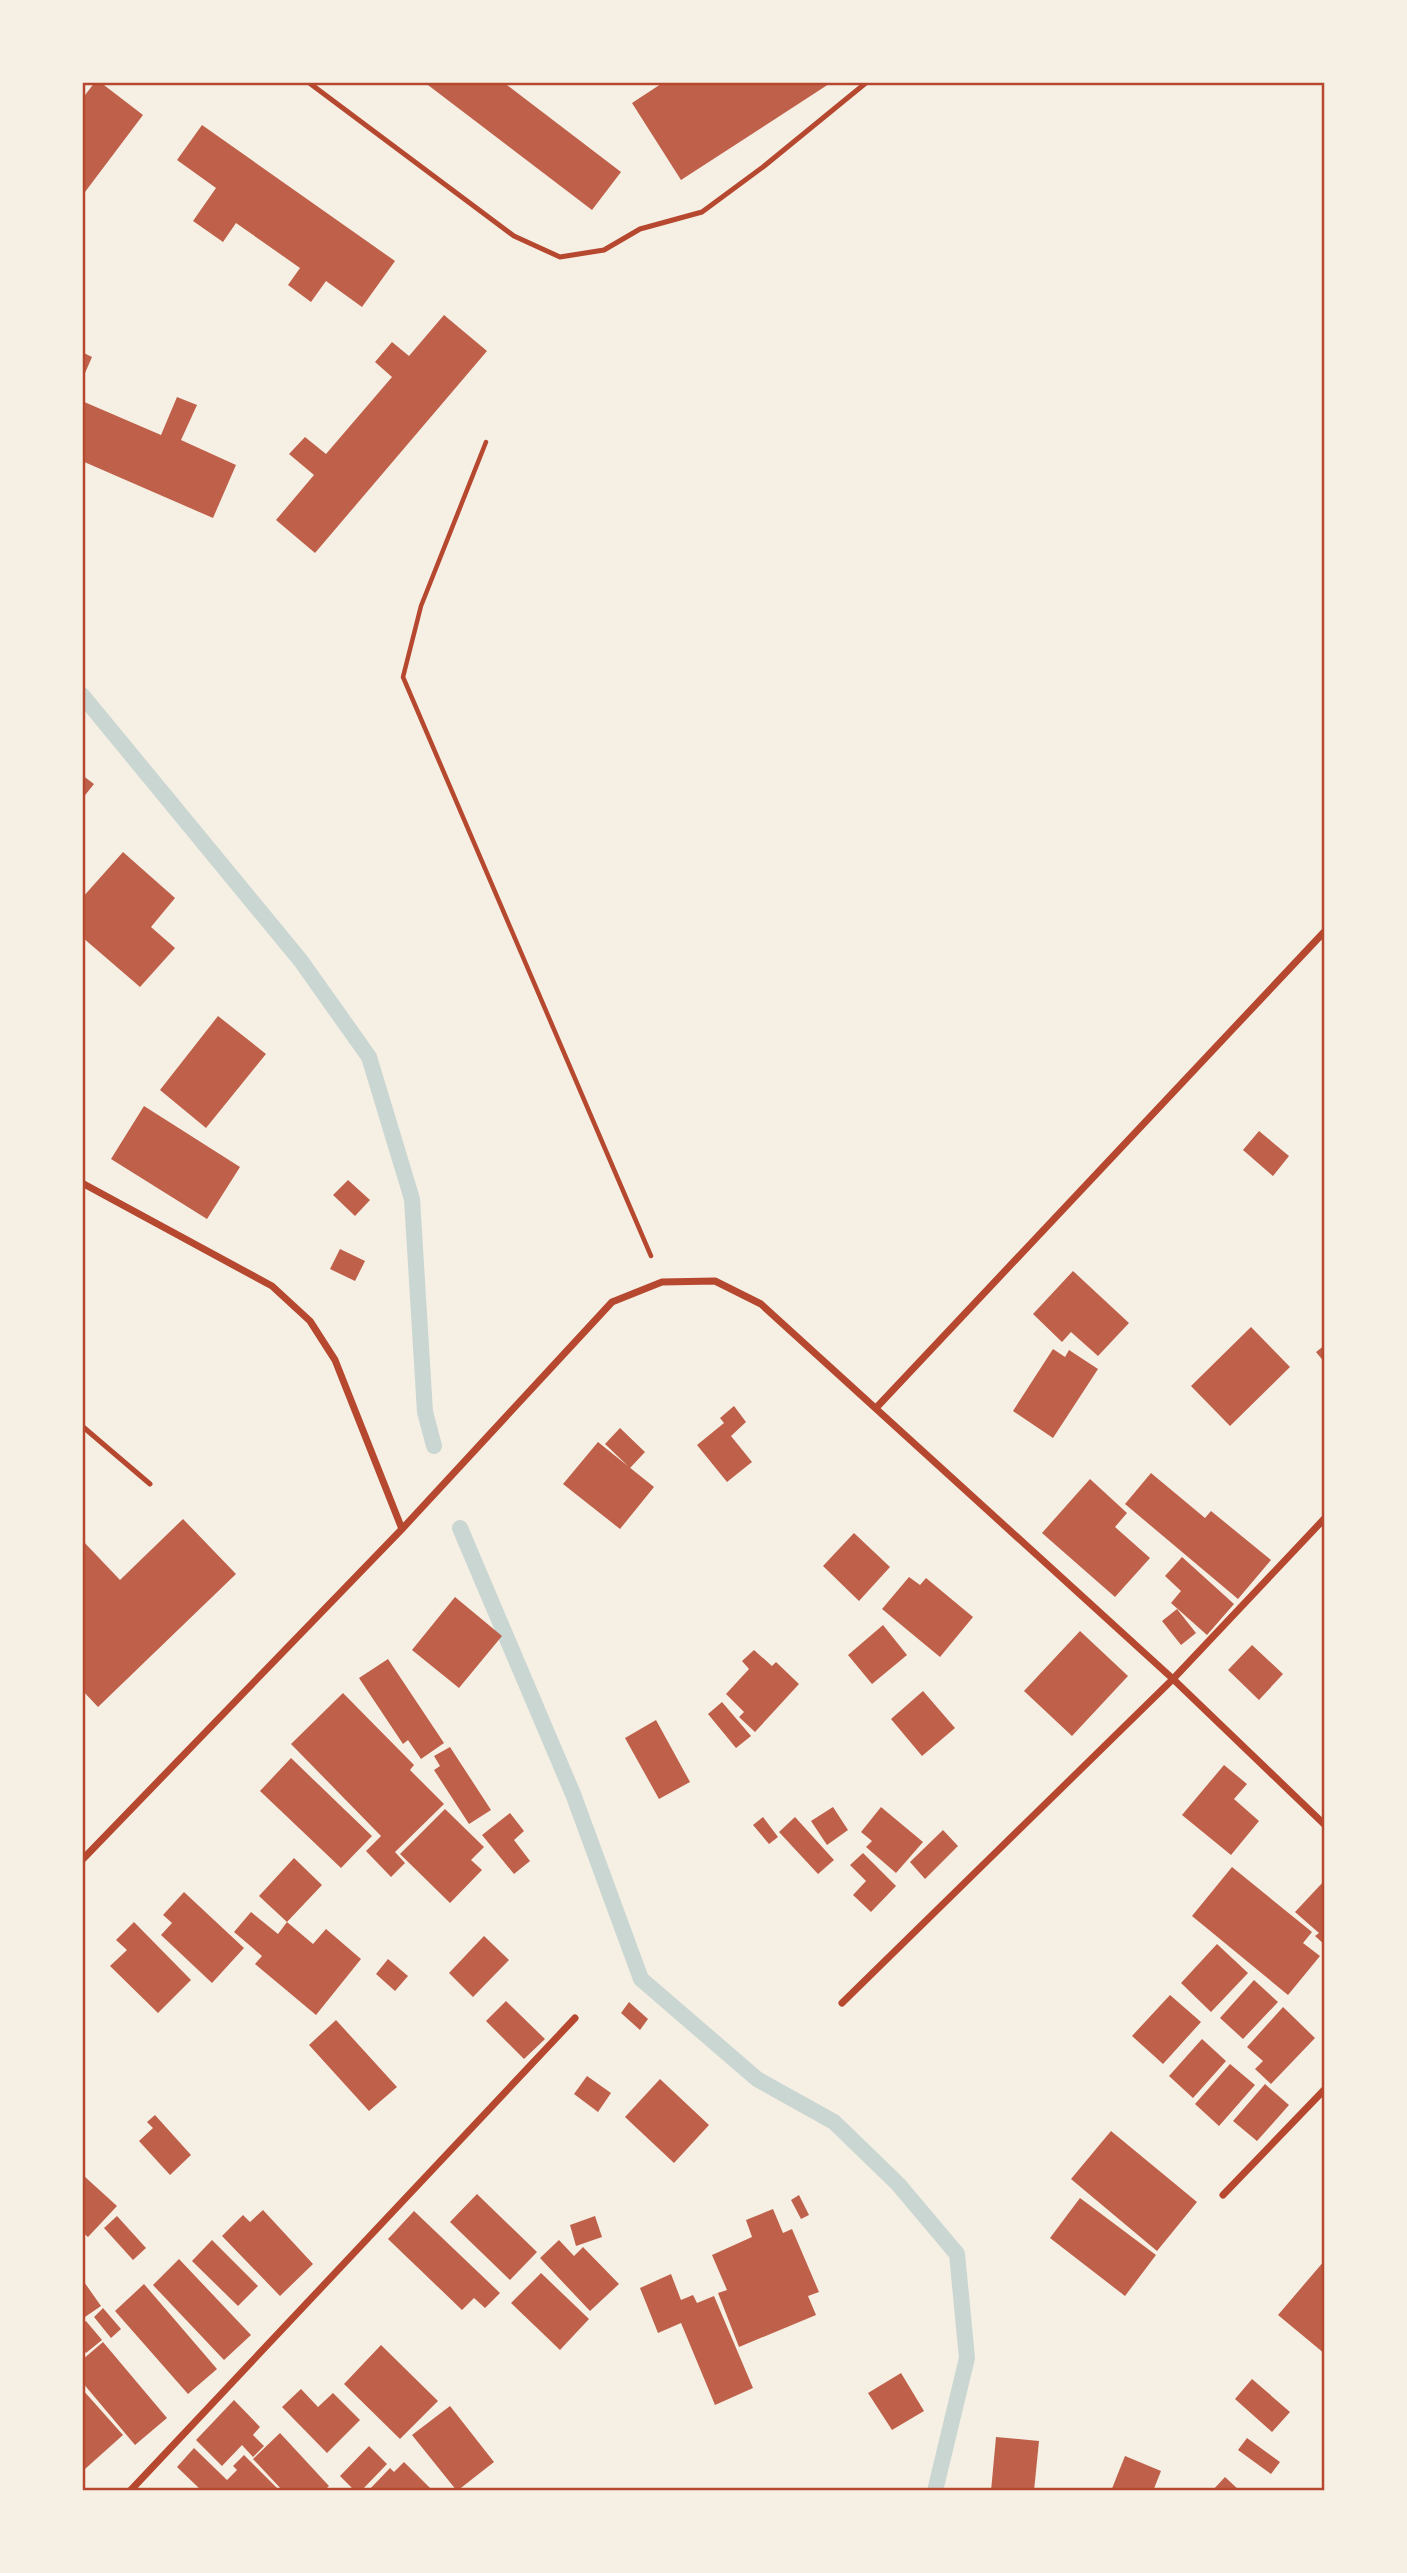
<svg xmlns="http://www.w3.org/2000/svg" width="1407" height="2573" viewBox="0 0 1407 2573" font-family="Rubik,sans-serif">
<style>
.lines{fill:none;stroke-linecap:round;stroke-linejoin:round}
.stream{stroke:#c9d6d2;stroke-width:16}
.building{fill:#bf614a}
.path{stroke:#b5482f;stroke-width:4.5}
.service{stroke:#b5482f;stroke-width:5}
.minor{stroke:#b5482f;stroke-width:7}
.neatline{fill:none;stroke:#b5482f;stroke-width:2.5}
</style>
<rect width="100%" height="100%" fill="#f6efe4"/>
<g class="lines">
<path class="stream" d="M 82,695 L 301,961 L 369,1057 L 412,1199 L 425,1412 L 434,1446
M 460,1528 L 573,1794 L 641,1979 L 757,2079 L 834,2122 L 898,2184 L 957,2254 L 967,2358 L 935,2491"/>
</g>
<path class="building" d="M 95,82 L 100,82 L 143,115 L 82,196 L 82,99 Z
M 424,82 L 503,82 L 621,172 L 592,210 Z
M 664,82 L 832,82 L 681,180 L 632,103 Z
M 202,125 L 395,261 L 362,307 L 326,281 L 311,302 L 288,285 L 300,268 L 236,223 L 223,242 L 193,221 L 216,188 L 177,160 Z
M 444,315 L 487,351 L 315,553 L 276,520 L 314,475 L 289,454 L 305,437 L 326,454 L 392,377 L 375,362 L 392,342 L 409,356 Z
M 82,352 L 92,357 L 82,380 Z
M 177,397 L 197,405 L 181,440 L 236,465 L 213,518 L 82,461 L 82,401 L 161,435 Z
M 82,775 L 94,784 L 82,799 Z
M 123,852 L 175,898 L 151,927 L 175,948 L 140,987 L 82,937 L 82,898 Z
M 218,1016 L 266,1054 L 206,1128 L 160,1090 Z
M 144,1106 L 240,1167 L 207,1219 L 111,1159 Z
M 1259,1131 L 1289,1156 L 1273,1176 L 1243,1150 Z
M 348,1180 L 370,1200 L 355,1216 L 333,1195 Z
M 340,1249 L 365,1261 L 355,1281 L 330,1269 Z
M 1073,1271 L 1129,1323 L 1098,1356 L 1071,1332 L 1062,1342 L 1033,1314 Z
M 1251,1327 L 1290,1367 L 1230,1426 L 1191,1386 Z
M 1325,1345 L 1325,1363 L 1316,1352 Z
M 1053,1349 L 1065,1357 L 1069,1350 L 1098,1369 L 1053,1438 L 1013,1411 Z
M 734,1406 L 746,1422 L 731,1436 L 752,1462 L 727,1482 L 697,1445 L 724,1423 L 720,1418 Z
M 620,1428 L 645,1452 L 630,1468 L 605,1444 Z
M 598,1442 L 654,1487 L 620,1529 L 563,1484 Z
M 1151,1473 L 1205,1518 L 1211,1511 L 1271,1560 L 1238,1599 L 1125,1504 Z
M 1090,1479 L 1127,1513 L 1115,1527 L 1150,1558 L 1115,1597 L 1042,1533 Z
M 183,1519 L 236,1574 L 98,1707 L 82,1690 L 82,1540 L 120,1580 Z
M 854,1533 L 890,1567 L 859,1601 L 823,1566 Z
M 1182,1557 L 1234,1604 L 1207,1635 L 1171,1603 L 1181,1591 L 1165,1576 Z
M 909,1577 L 920,1585 L 926,1578 L 973,1617 L 940,1657 L 882,1609 Z
M 455,1597 L 502,1636 L 459,1688 L 412,1650 Z
M 1177,1609 L 1196,1633 L 1181,1645 L 1162,1621 Z
M 883,1625 L 907,1655 L 872,1684 L 848,1655 Z
M 1080,1631 L 1128,1676 L 1072,1736 L 1024,1691 Z
M 1252,1645 L 1283,1674 L 1259,1700 L 1228,1670 Z
M 754,1650 L 772,1666 L 776,1662 L 799,1684 L 755,1732 L 739,1717 L 744,1712 L 726,1694 L 749,1669 L 742,1661 Z
M 388,1659 L 444,1743 L 421,1759 L 408,1740 L 403,1744 L 359,1678 Z
M 923,1691 L 955,1728 L 922,1756 L 891,1719 Z
M 343,1693 L 414,1765 L 410,1770 L 444,1804 L 395,1852 L 405,1863 L 391,1877 L 366,1851 L 381,1836 L 291,1744 Z
M 722,1702 L 751,1736 L 736,1748 L 708,1714 Z
M 656,1720 L 690,1782 L 659,1799 L 625,1738 Z
M 450,1747 L 491,1810 L 469,1824 L 434,1770 L 440,1766 L 434,1756 Z
M 291,1758 L 372,1836 L 341,1868 L 260,1791 Z
M 1224,1765 L 1247,1784 L 1234,1799 L 1259,1821 L 1231,1855 L 1182,1815 Z
M 833,1807 L 848,1830 L 827,1845 L 811,1821 Z
M 881,1807 L 923,1842 L 896,1873 L 866,1847 L 872,1841 L 861,1832 Z
M 445,1809 L 484,1847 L 471,1860 L 482,1870 L 450,1903 L 400,1854 Z
M 510,1813 L 524,1831 L 514,1840 L 530,1861 L 514,1874 L 482,1835 Z
M 763,1817 L 778,1837 L 769,1844 L 753,1825 Z
M 795,1817 L 834,1860 L 818,1874 L 779,1832 Z
M 943,1830 L 958,1846 L 925,1879 L 910,1862 Z
M 863,1853 L 896,1886 L 871,1912 L 853,1895 L 866,1881 L 850,1865 Z
M 294,1858 L 322,1885 L 287,1922 L 313,1944 L 326,1929 L 361,1959 L 316,2015 L 255,1964 L 262,1956 L 234,1932 L 251,1912 L 278,1934 L 287,1922 L 259,1896 Z
M 1232,1867 L 1312,1932 L 1303,1943 L 1320,1956 L 1288,1995 L 1192,1916 Z
M 1325,1880 L 1325,1945 L 1315,1936 L 1319,1933 L 1295,1912 Z
M 184,1892 L 244,1948 L 212,1983 L 161,1935 L 172,1923 L 163,1915 Z
M 134,1922 L 191,1980 L 158,2013 L 110,1966 L 127,1950 L 116,1940 Z
M 484,1936 L 509,1960 L 473,1997 L 449,1973 Z
M 1217,1944 L 1248,1973 L 1211,2012 L 1181,1983 Z
M 388,1959 L 408,1976 L 395,1991 L 376,1974 Z
M 1254,1980 L 1278,2002 L 1243,2039 L 1220,2018 Z
M 1170,1995 L 1201,2022 L 1163,2064 L 1132,2036 Z
M 506,2001 L 545,2039 L 524,2059 L 486,2021 Z
M 629,2002 L 648,2019 L 640,2030 L 621,2013 Z
M 1283,2007 L 1315,2038 L 1271,2084 L 1255,2069 L 1263,2061 L 1247,2047 Z
M 336,2020 L 397,2087 L 369,2111 L 309,2045 Z
M 1202,2039 L 1226,2061 L 1193,2098 L 1169,2076 Z
M 1230,2064 L 1255,2085 L 1219,2126 L 1195,2104 Z
M 587,2076 L 611,2093 L 598,2112 L 574,2094 Z
M 660,2079 L 709,2125 L 674,2163 L 625,2117 Z
M 1265,2084 L 1289,2105 L 1257,2141 L 1233,2121 Z
M 155,2115 L 191,2155 L 170,2175 L 139,2141 L 153,2128 L 147,2122 Z
M 1111,2131 L 1197,2202 L 1157,2251 L 1071,2179 Z
M 84,2176 L 117,2206 L 88,2237 L 82,2232 Z
M 477,2194 L 537,2252 L 510,2280 L 450,2222 Z
M 799,2195 L 809,2215 L 801,2219 L 791,2200 Z
M 1080,2198 L 1156,2255 L 1125,2296 L 1050,2238 Z
M 773,2209 L 783,2233 L 792,2229 L 819,2292 L 808,2296 L 816,2315 L 739,2347 L 718,2293 L 727,2290 L 712,2255 L 752,2237 L 746,2220 Z
M 263,2210 L 313,2264 L 280,2296 L 222,2236 L 243,2215 L 250,2222 Z
M 414,2211 L 500,2293 L 485,2308 L 474,2298 L 462,2310 L 388,2239 Z
M 117,2216 L 146,2248 L 133,2260 L 104,2228 Z
M 595,2216 L 602,2237 L 576,2246 L 570,2225 Z
M 212,2240 L 258,2286 L 238,2306 L 192,2261 Z
M 559,2240 L 574,2256 L 583,2247 L 619,2284 L 590,2311 L 540,2258 Z
M 179,2259 L 251,2335 L 224,2360 L 153,2285 Z
M 1325,2260 L 1325,2354 L 1278,2315 Z
M 541,2273 L 589,2319 L 560,2350 L 511,2303 Z
M 671,2274 L 681,2300 L 693,2295 L 697,2303 L 714,2296 L 753,2388 L 715,2405 L 681,2323 L 658,2333 L 640,2288 Z
M 82,2279 L 101,2306 L 82,2319 Z
M 144,2284 L 217,2369 L 188,2394 L 115,2311 Z
M 103,2308 L 121,2329 L 111,2338 L 94,2317 Z
M 86,2321 L 102,2340 L 86,2353 L 82,2349 L 82,2324 Z
M 103,2342 L 167,2418 L 135,2445 L 82,2382 L 82,2360 Z
M 381,2345 L 438,2401 L 400,2439 L 344,2384 Z
M 901,2373 L 924,2411 L 892,2430 L 868,2393 Z
M 1252,2379 L 1290,2412 L 1272,2432 L 1235,2399 Z
M 82,2389 L 123,2435 L 85,2469 L 82,2466 Z
M 301,2389 L 318,2407 L 333,2393 L 360,2420 L 327,2453 L 282,2407 Z
M 234,2400 L 260,2427 L 253,2435 L 264,2446 L 253,2457 L 242,2445 L 222,2466 L 196,2440 Z
M 450,2406 L 494,2462 L 457,2491 L 412,2435 Z
M 280,2433 L 329,2486 L 324,2491 L 283,2491 L 253,2459 Z
M 996,2437 L 1039,2441 L 1034,2491 L 991,2491 Z
M 1247,2438 L 1280,2462 L 1271,2474 L 1238,2450 Z
M 369,2446 L 387,2464 L 361,2491 L 355,2491 L 340,2476 Z
M 194,2448 L 227,2480 L 237,2470 L 233,2466 L 244,2455 L 280,2491 L 202,2491 L 177,2467 Z
M 1125,2456 L 1161,2471 L 1153,2491 L 1111,2491 Z
M 404,2462 L 433,2491 L 368,2491 L 390,2468 L 394,2472 Z
M 1225,2477 L 1240,2491 L 1212,2491 Z"/>
<g class="lines">
<path class="path" d="M 486,442 L 421,606 L 403,677 L 651,1256"/>
<path class="service" d="M 308,82 L 514,236 L 560,257 L 604,250 L 640,229 L 702,212 L 763,167 L 867,82
M 82,1426 L 150,1484"/>
<path class="minor" d="M 82,1183 L 272,1286 L 310,1321 L 335,1360 L 402,1529
M 876,1408 L 1325,931
M 82,1860 L 402,1529 L 612,1302 L 662,1282 L 715,1281 L 761,1304 L 1173,1679 L 1325,1825
M 842,2003 L 1173,1679 L 1325,1518
M 1223,2195 L 1325,2089
M 130,2491 L 575,2018"/>
</g>
<rect width="1407" height="2573" fill="none" stroke="#f6efe4" stroke-width="168"/>
<rect x="84" y="84" width="1239" height="2405" class="neatline"/>
</svg>
